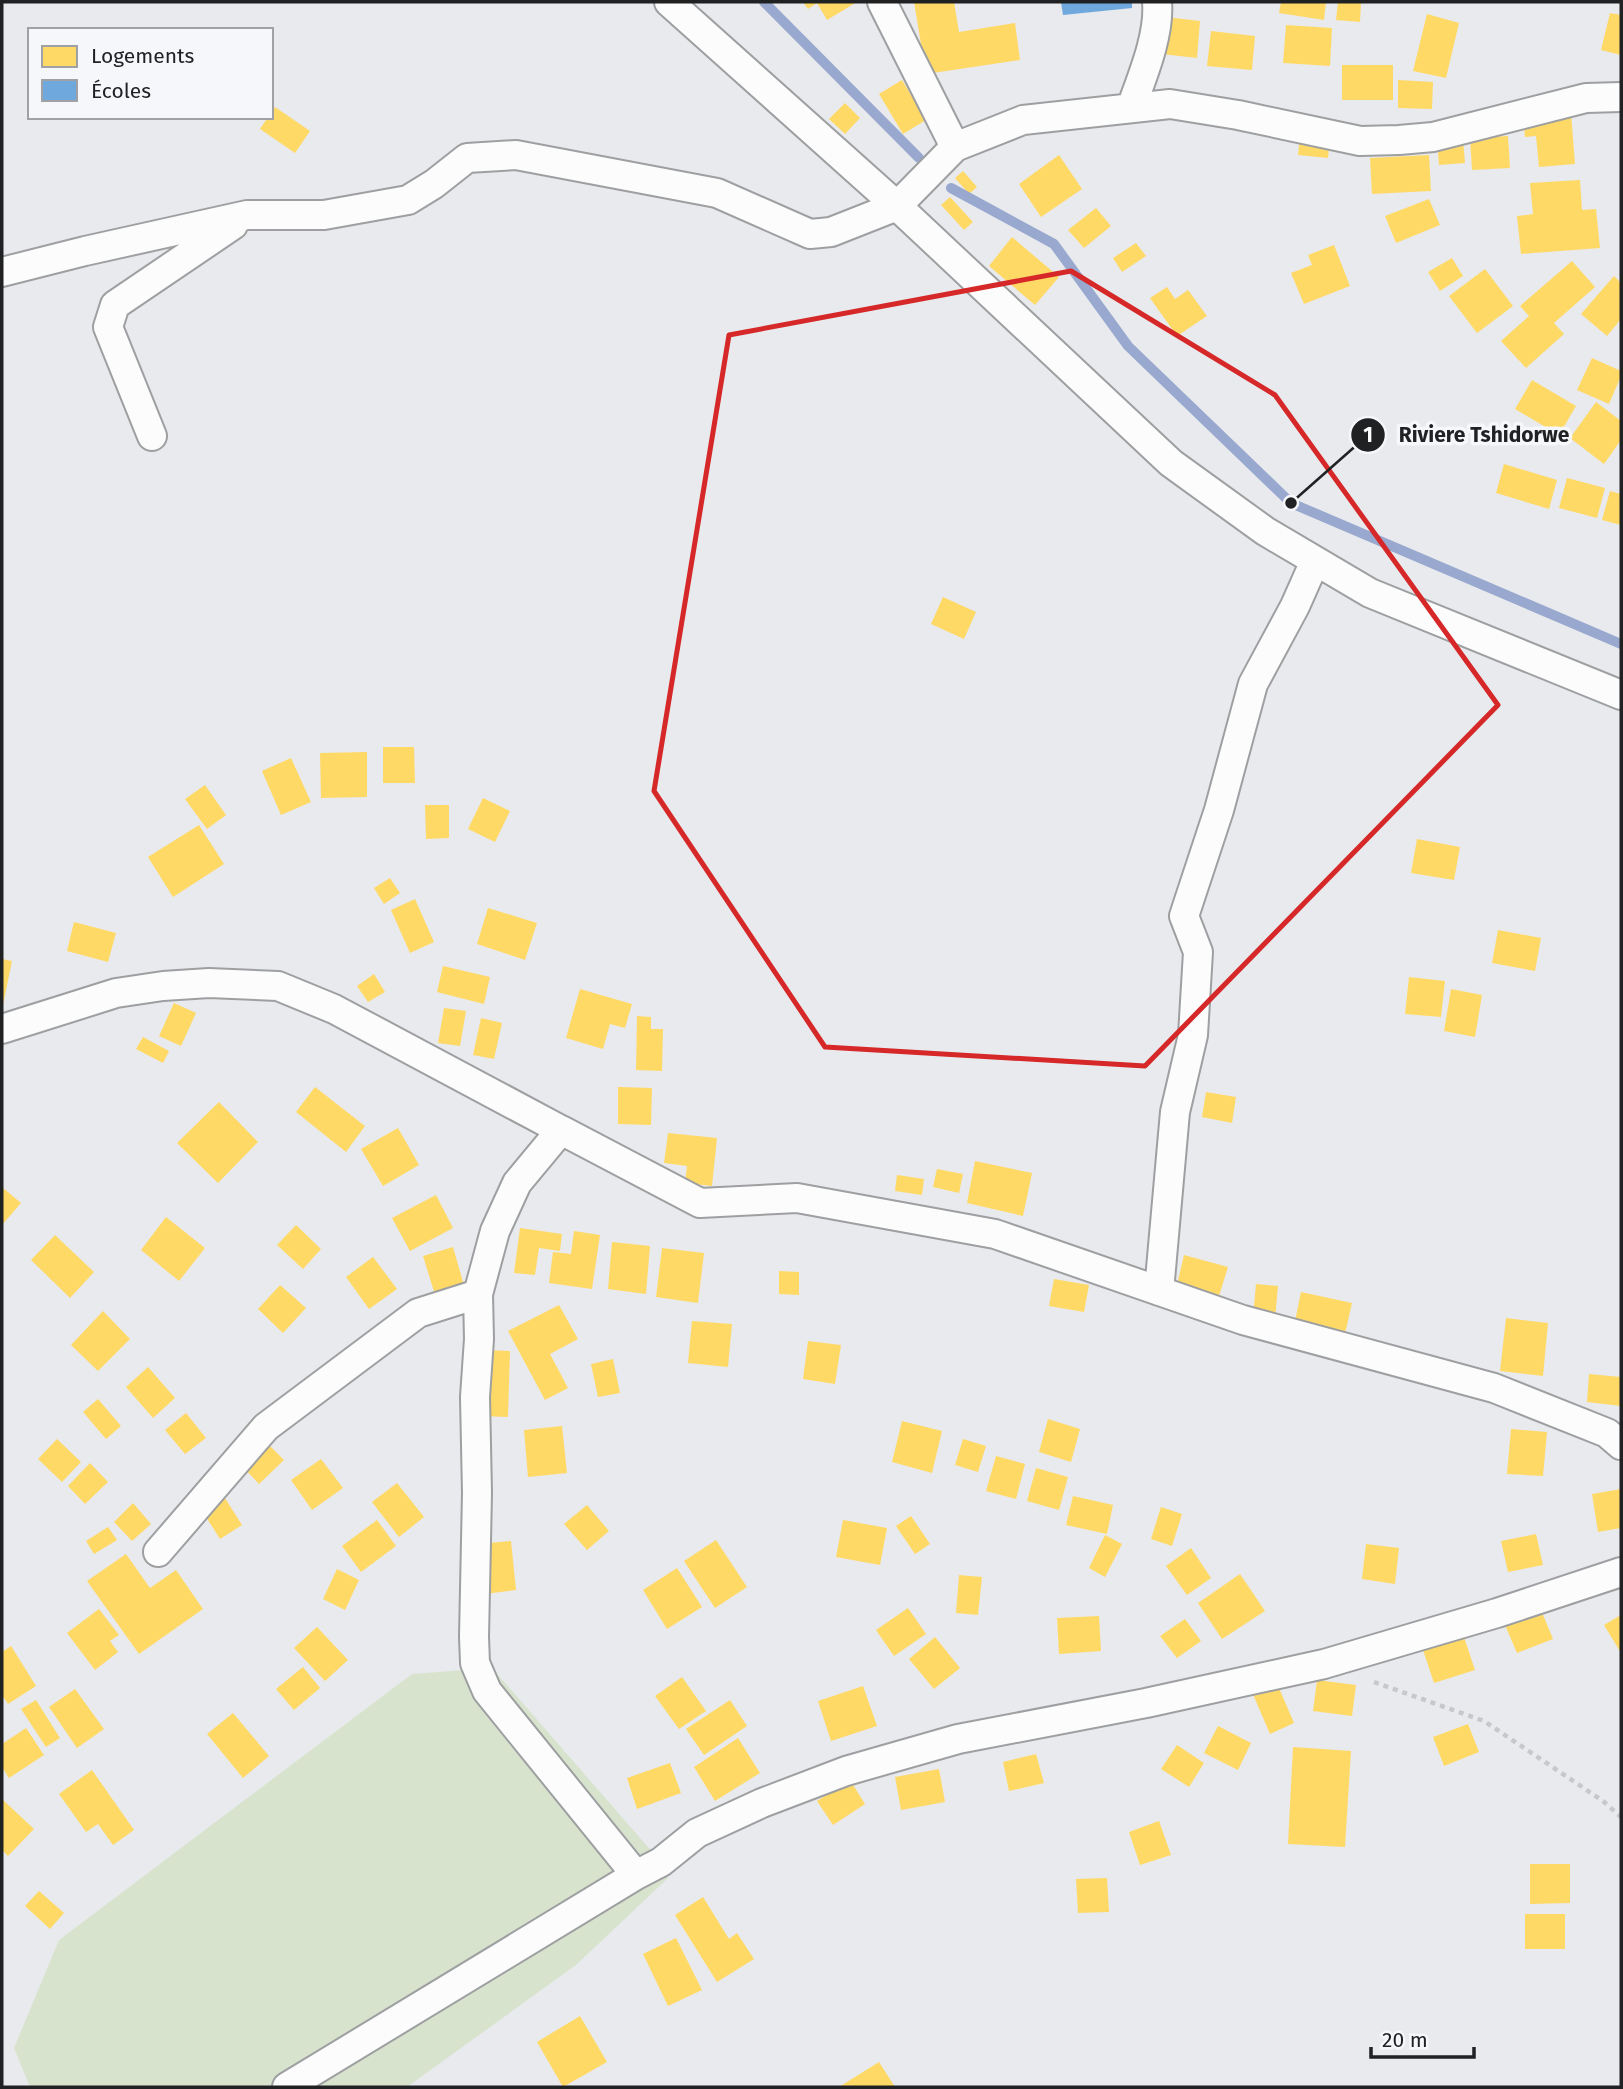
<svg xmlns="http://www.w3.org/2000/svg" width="1623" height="2089" viewBox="0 0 1623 2089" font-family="'Fira Sans',sans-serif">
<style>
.green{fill:#d8e3ce}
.homes{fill:#ffd966}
.schools{fill:#6fa8dc}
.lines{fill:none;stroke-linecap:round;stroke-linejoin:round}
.stream{stroke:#98a8ce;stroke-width:10}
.minor-casing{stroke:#9d9fa1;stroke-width:32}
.path{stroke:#c7c8c9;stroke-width:4.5;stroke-dasharray:5 5;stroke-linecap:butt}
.minor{stroke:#fcfcfc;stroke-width:28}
.marked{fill:none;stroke:#d62828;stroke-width:5;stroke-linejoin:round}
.leader{fill:none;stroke:#202122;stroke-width:2.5}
.callout-dot{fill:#202122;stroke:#f5f7fb;stroke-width:2.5}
.mark-label{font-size:21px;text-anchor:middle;font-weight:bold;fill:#fff}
.callout-label{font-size:21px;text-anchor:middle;font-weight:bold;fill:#202122;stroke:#f5f7fb;stroke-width:7;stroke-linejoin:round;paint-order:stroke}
</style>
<rect width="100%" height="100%" fill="#e8eaed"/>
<path class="green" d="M 492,1668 L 661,1862 L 668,1878 L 576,1965 L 407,2087 L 30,2087 L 14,2048 L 59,1940 L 412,1674 Z"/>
<path class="homes" d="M 803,2 L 857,2 L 827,20 L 817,3 L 808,9 Z
M 914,2 L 954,2 L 959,32 L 1015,23 L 1020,60 L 926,74 Z
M 1281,2 L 1326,2 L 1324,20 L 1279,13 Z
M 1338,2 L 1361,2 L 1360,22 L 1336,20 Z
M 1610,13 L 1621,15 L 1621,55 L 1601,50 Z
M 1427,14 L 1459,23 L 1446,78 L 1413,71 Z
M 1166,17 L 1200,21 L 1197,58 L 1162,54 Z
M 1286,25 L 1332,28 L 1330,66 L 1283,63 Z
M 1211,31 L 1255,36 L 1252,70 L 1207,66 Z
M 1342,65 L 1393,65 L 1393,100 L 1342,100 Z
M 902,80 L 926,120 L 903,134 L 879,94 Z
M 1398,80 L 1433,82 L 1432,109 L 1398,108 Z
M 845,103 L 860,118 L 845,134 L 829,119 Z
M 275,107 L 310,131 L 295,153 L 260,129 L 268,117 L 271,117 Z
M 1571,113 L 1575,164 L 1539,167 L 1536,136 L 1525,137 L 1523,117 Z
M 1300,136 L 1330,138 L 1328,158 L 1298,155 Z
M 1508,136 L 1510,168 L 1472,170 L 1470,138 Z
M 1463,139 L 1465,163 L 1439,165 L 1437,140 Z
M 1059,155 L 1082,189 L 1041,217 L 1019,184 Z
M 1429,155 L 1431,191 L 1372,194 L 1370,158 Z
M 963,171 L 977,187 L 969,194 L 955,178 Z
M 1580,180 L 1582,210 L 1596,209 L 1600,248 L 1521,254 L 1517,216 L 1533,214 L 1530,183 Z
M 950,197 L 973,222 L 964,230 L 941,205 Z
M 1429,199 L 1440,225 L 1396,243 L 1385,216 Z
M 1096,208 L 1111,226 L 1084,248 L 1068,230 Z
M 1012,237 L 1059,277 L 1035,305 L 989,266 Z
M 1136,243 L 1146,256 L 1122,272 L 1113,258 Z
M 1334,245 L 1350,286 L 1304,304 L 1291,273 L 1312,265 L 1308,255 Z
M 1452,258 L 1463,276 L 1440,291 L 1428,272 Z
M 1572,261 L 1595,287 L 1554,323 L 1564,334 L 1526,368 L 1501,341 L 1529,316 L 1520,306 Z
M 1485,269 L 1513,306 L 1477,333 L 1449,296 Z
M 1614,276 L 1621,283 L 1621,319 L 1607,336 L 1581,314 Z
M 1167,287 L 1175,299 L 1188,290 L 1207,316 L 1177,336 L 1150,298 Z
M 1592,358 L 1621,371 L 1621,376 L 1609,404 L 1577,390 Z
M 1532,380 L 1576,406 L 1559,435 L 1515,409 Z
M 1596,402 L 1621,421 L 1621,440 L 1604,464 L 1570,438 Z
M 1504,464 L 1557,480 L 1549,509 L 1496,493 Z
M 1567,478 L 1605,488 L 1597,518 L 1559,508 Z
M 1610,491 L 1621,494 L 1621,525 L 1602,520 Z
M 943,597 L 976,612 L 964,639 L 931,624 Z
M 383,747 L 414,747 L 415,783 L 383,783 Z
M 367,752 L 367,797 L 321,798 L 320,753 Z
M 291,758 L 311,802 L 281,815 L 262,771 Z
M 205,785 L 226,815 L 207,829 L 185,799 Z
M 483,798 L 510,811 L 495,842 L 468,829 Z
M 425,805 L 449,805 L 449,838 L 426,839 Z
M 199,825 L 224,864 L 173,897 L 148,857 Z
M 1417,839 L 1460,847 L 1454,880 L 1411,873 Z
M 390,878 L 400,893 L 384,904 L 374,888 Z
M 415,899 L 434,942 L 410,953 L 391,910 Z
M 488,908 L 537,923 L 525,960 L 477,944 Z
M 74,922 L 116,933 L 108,962 L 67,951 Z
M 1498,930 L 1541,938 L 1535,971 L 1492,963 Z
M 2,959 L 12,961 L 3,1005 L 2,1005 Z
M 443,966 L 490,977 L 484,1004 L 437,992 Z
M 374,974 L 385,992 L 368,1002 L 357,986 Z
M 1409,977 L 1445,981 L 1441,1017 L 1405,1014 Z
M 580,989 L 632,1004 L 625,1028 L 610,1024 L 603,1049 L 566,1038 Z
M 1451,989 L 1482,995 L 1475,1037 L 1444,1031 Z
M 174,1003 L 196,1013 L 181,1046 L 159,1036 Z
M 444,1008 L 466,1011 L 460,1046 L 438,1043 Z
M 637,1016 L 651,1017 L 651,1029 L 663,1029 L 662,1071 L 636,1070 Z
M 481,1018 L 502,1023 L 494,1059 L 473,1055 Z
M 143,1037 L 169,1051 L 163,1063 L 136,1049 Z
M 315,1087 L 365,1126 L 346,1152 L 296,1112 Z
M 618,1087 L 652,1088 L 651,1125 L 618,1124 Z
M 1206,1092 L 1236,1097 L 1232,1123 L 1202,1117 Z
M 219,1102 L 258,1142 L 218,1183 L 177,1143 Z
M 398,1128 L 419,1165 L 383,1186 L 361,1149 Z
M 668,1133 L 717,1138 L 712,1186 L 685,1183 L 687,1166 L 664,1163 Z
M 975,1161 L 1032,1173 L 1023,1216 L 967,1203 Z
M 937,1169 L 963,1174 L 959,1193 L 933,1187 Z
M 897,1175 L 924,1179 L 922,1195 L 895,1191 Z
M 2,1187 L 21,1203 L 2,1225 Z
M 436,1195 L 453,1228 L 410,1251 L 392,1218 Z
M 166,1217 L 205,1248 L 179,1281 L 141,1250 Z
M 296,1225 L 321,1249 L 303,1269 L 277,1245 Z
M 520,1228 L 562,1234 L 560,1251 L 539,1248 L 535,1275 L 514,1273 Z
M 574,1231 L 600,1235 L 592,1289 L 549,1283 L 553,1252 L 571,1254 Z
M 55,1235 L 94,1272 L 70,1298 L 31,1260 Z
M 612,1242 L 650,1246 L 646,1294 L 608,1289 Z
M 453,1247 L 465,1289 L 436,1298 L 423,1256 Z
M 662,1248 L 704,1253 L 698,1303 L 656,1297 Z
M 1184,1255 L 1228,1267 L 1219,1296 L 1177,1285 Z
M 373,1257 L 397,1289 L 369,1309 L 346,1277 Z
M 779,1271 L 799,1272 L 799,1295 L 779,1294 Z
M 1054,1279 L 1089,1285 L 1084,1312 L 1049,1306 Z
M 1256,1284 L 1278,1286 L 1275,1319 L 1253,1317 Z
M 280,1285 L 306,1308 L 283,1333 L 258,1309 Z
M 1301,1292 L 1352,1303 L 1344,1338 L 1294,1326 Z
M 559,1305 L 578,1339 L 550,1354 L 568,1388 L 545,1400 L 508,1331 Z
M 103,1311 L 130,1339 L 98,1371 L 71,1345 Z
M 1506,1318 L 1548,1323 L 1543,1376 L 1500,1371 Z
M 692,1321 L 732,1324 L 728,1367 L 688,1363 Z
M 808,1341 L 841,1345 L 835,1384 L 803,1379 Z
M 484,1350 L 510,1351 L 508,1417 L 482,1416 Z
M 613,1359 L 620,1393 L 598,1397 L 591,1364 Z
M 148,1367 L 175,1398 L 153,1418 L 126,1387 Z
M 1589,1374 L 1621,1377 L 1621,1406 L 1587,1402 Z
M 98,1399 L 121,1426 L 106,1439 L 83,1412 Z
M 186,1413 L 206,1438 L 185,1454 L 165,1430 Z
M 1048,1419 L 1080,1429 L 1071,1462 L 1039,1452 Z
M 902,1421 L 942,1431 L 932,1473 L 892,1462 Z
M 562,1426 L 567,1473 L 528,1477 L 524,1430 Z
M 1511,1429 L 1547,1432 L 1543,1476 L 1507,1474 Z
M 57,1439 L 81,1462 L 62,1482 L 38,1459 Z
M 963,1439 L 986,1446 L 978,1472 L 955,1465 Z
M 265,1441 L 284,1460 L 259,1484 L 240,1464 Z
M 996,1456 L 1025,1464 L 1016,1499 L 986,1491 Z
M 321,1459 L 343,1488 L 312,1510 L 291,1480 Z
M 90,1463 L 108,1482 L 85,1504 L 68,1486 Z
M 1036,1468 L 1068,1477 L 1059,1510 L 1027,1501 Z
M 397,1483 L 424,1517 L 399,1537 L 372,1502 Z
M 1621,1489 L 1621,1528 L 1598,1532 L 1592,1494 Z
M 223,1495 L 242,1525 L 220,1539 L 201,1509 Z
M 1073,1496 L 1113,1505 L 1107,1534 L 1066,1525 Z
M 133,1503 L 151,1524 L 132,1541 L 114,1522 Z
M 587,1505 L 609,1531 L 587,1550 L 564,1524 Z
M 1161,1507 L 1182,1514 L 1172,1546 L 1151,1539 Z
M 911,1516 L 930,1544 L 915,1554 L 896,1526 Z
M 377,1520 L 396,1546 L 361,1572 L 342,1546 Z
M 843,1520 L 887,1528 L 880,1565 L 836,1557 Z
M 108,1527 L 117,1540 L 94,1554 L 86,1541 Z
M 1536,1534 L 1543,1565 L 1508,1572 L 1501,1541 Z
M 1105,1535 L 1122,1544 L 1105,1577 L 1089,1568 Z
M 716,1540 L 747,1587 L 715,1608 L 684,1561 Z
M 511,1541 L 516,1590 L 485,1594 L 479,1544 Z
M 1366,1544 L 1399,1548 L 1395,1584 L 1362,1579 Z
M 1191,1548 L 1211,1578 L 1187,1595 L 1166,1566 Z
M 126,1554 L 150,1588 L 176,1570 L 203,1609 L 139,1654 L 87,1581 Z
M 677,1568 L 702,1607 L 667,1629 L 643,1590 Z
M 337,1569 L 359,1580 L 345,1610 L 323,1599 Z
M 1240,1574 L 1265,1611 L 1222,1639 L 1198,1603 Z
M 959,1575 L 982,1577 L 978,1615 L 956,1613 Z
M 908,1608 L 926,1634 L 894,1656 L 876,1630 Z
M 99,1609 L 119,1635 L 110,1641 L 118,1652 L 95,1670 L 67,1633 Z
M 1541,1610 L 1553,1639 L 1517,1653 L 1505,1625 Z
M 1621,1615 L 1621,1653 L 1604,1625 Z
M 1099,1616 L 1101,1651 L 1059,1654 L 1057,1618 Z
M 1185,1619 L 1201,1641 L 1177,1658 L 1160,1636 Z
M 317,1627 L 348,1660 L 325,1681 L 294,1648 Z
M 1463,1634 L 1475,1670 L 1434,1683 L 1422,1647 Z
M 935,1637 L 960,1668 L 934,1689 L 909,1659 Z
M 11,1646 L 36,1686 L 8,1704 L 2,1695 L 2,1652 Z
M 303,1667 L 320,1688 L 294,1710 L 276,1689 Z
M 682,1677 L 706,1711 L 679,1729 L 655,1696 Z
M 1317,1680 L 1356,1685 L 1352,1716 L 1313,1711 Z
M 1276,1681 L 1294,1723 L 1270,1734 L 1252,1692 Z
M 863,1686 L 877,1726 L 831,1741 L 818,1701 Z
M 75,1689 L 104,1729 L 77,1748 L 49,1707 Z
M 36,1700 L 60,1738 L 46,1747 L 21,1709 Z
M 730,1700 L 747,1726 L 704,1755 L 686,1729 Z
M 233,1713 L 269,1756 L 243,1778 L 207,1734 Z
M 1468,1724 L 1479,1752 L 1444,1766 L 1433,1737 Z
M 1218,1726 L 1251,1743 L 1238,1770 L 1204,1753 Z
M 26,1728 L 44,1755 L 9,1778 L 2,1767 L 2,1744 Z
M 738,1738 L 760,1773 L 715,1801 L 694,1767 Z
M 1177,1745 L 1204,1763 L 1189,1787 L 1161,1769 Z
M 1293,1747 L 1351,1751 L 1345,1847 L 1288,1844 Z
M 1036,1754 L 1044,1783 L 1009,1791 L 1003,1762 Z
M 670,1763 L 681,1793 L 637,1809 L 627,1778 Z
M 939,1769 L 945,1802 L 901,1810 L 895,1777 Z
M 92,1770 L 134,1830 L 113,1845 L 98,1824 L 86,1832 L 59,1794 Z
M 850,1780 L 865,1804 L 833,1825 L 817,1801 Z
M 2,1799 L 34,1829 L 8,1856 L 2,1850 Z
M 1159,1821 L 1171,1855 L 1140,1865 L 1129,1832 Z
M 1530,1864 L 1570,1864 L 1570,1903 L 1530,1904 Z
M 1107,1878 L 1109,1912 L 1078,1913 L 1076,1879 Z
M 39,1891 L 64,1913 L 50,1929 L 25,1906 Z
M 703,1897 L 729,1939 L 737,1933 L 754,1959 L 717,1982 L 675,1915 Z
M 1525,1914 L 1565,1914 L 1565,1949 L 1525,1949 Z
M 676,1938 L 702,1990 L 668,2006 L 643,1954 Z
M 580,2016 L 607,2062 L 563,2087 L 537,2042 Z
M 879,2062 L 895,2087 L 839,2087 Z"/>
<path class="schools" d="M 1061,2 L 1132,2 L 1132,8 L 1063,15 Z"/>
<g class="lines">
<path class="stream" d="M 764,2 L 919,158
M 951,188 L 1054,244 L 1128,346 L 1291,503 L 1621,644"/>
<g class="minor-casing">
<path id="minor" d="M 669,2 L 897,206 L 1171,463 L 1265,531 L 1370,593 L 1621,695
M 882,2 L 955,147
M 1131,108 C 1142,77 1160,35 1157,2
M 2,272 L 85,251 L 247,215 L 324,215 L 408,200 L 434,184 L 467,158 L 516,155 L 717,193 L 810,234 L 831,232 L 897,206 L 955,147 L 1023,120 L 1170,104 L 1238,115 L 1360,141 L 1399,140 L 1433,137 L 1586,98 L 1621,97
M 152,436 L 108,327 L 115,305 L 233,225
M 2,1029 L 116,993 L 163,986 L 209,983 L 278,986 L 334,1009 L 561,1130 L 517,1183 L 495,1231 L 478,1294 L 479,1339 L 475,1397 L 477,1493 L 474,1637 L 475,1663 L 487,1691 L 636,1875
M 561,1130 L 700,1203 L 797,1198 L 995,1234 L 1243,1320 L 1494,1388 L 1607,1433 L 1621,1445
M 1159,1291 L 1175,1112 L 1193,1035 L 1198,952 L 1184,916 L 1219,810 L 1253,684 L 1295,606 L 1315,561
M 158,1552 L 266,1427 L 418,1313 L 478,1294
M 287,2087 L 636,1875 L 661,1862 L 697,1833 L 762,1803 L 846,1771 L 958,1739 L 1146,1703 L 1324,1664 L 1497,1613 L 1621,1572"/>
</g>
<path class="path" d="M 1374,1682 L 1484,1721 L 1603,1801 L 1621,1817"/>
<use href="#minor" class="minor"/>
</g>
<path class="marked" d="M 1071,271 L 1275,395 L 1498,705 L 1145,1066 L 825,1047 L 654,791 L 729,335 Z"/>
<path class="leader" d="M1291 503L1368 435"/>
<g class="callout-dot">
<circle cx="1291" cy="503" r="7"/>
<circle cx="1368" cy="435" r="18"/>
</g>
<g class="mark-label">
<text x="1368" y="442">1</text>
</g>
<g class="callout-label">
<text x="1484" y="442">Riviere Tshidorwe</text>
</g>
<rect width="1623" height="2089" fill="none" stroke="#202122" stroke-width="7"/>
<rect x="28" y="28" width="245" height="91" fill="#f5f7fb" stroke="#a0a1a4" stroke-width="2"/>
<rect x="42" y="46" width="35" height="21" fill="#ffd966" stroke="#a0a1a4" stroke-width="2"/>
<text x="91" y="63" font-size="21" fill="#202122">Logements</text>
<rect x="42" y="80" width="35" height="21" fill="#6fa8dc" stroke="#a0a1a4" stroke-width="2"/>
<text x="91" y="98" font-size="21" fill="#202122">Écoles</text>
<path d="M1371 2047v10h103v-10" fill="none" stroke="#202122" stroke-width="3.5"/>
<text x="1382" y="2047" font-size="21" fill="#202122" stroke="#f5f7fb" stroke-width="5" paint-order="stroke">20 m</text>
</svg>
